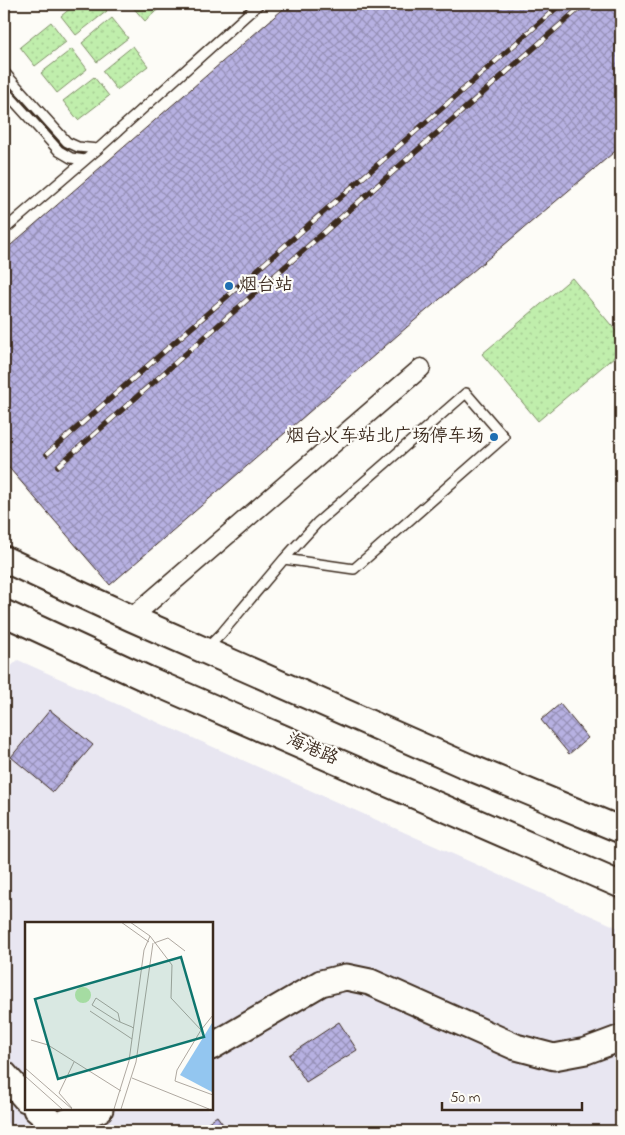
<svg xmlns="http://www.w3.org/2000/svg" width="625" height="1135" viewBox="0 0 625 1135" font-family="'Indie Flower','LXGW WenKai TC',sans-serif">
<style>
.built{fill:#e8e6f1;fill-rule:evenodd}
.grass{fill:url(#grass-dots);stroke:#7e8c65}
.building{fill:url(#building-cross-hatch);stroke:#3b2a1e}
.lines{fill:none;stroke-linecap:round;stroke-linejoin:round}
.service-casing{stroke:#3b2a1e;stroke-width:12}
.minor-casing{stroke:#3b2a1e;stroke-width:21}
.secondary-casing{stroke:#3b2a1e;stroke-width:29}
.service{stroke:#fdfcf7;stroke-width:9}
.minor{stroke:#fdfcf7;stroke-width:18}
.secondary{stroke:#fdfcf7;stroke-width:25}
.rail-casing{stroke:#3b2a1e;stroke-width:5.5}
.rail{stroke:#fdfcf7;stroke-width:4;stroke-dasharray:11;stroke-linecap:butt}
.poi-dot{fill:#1f6fb2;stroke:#fdfcf7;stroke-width:2}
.labels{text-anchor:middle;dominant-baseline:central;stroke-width:4.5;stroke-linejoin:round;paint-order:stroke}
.poi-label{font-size:18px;fill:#3b2a1e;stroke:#fdfcf7;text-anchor:start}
.street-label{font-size:18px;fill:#3b2a1e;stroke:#fdfcf7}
.inset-road{fill:none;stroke:#afa8a0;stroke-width:1}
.view{fill:#0f766e;fill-opacity:0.15;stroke:#0f766e;stroke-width:2.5}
.inset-edge{fill:none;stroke:#3b2a1e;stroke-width:2.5}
</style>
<defs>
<pattern id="grass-dots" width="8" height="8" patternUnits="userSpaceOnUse" patternTransform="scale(1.25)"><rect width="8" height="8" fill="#c0eeac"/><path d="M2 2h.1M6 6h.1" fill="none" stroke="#a6cc94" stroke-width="1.8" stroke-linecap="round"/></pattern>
<pattern id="building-cross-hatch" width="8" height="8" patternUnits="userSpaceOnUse" patternTransform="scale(1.25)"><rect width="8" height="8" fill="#b7b1e2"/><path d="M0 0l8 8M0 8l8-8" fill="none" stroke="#9690b7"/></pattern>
</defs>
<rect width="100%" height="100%" fill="#fdfcf7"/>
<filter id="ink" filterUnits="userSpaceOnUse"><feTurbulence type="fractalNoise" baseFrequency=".02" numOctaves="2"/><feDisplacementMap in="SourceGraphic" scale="10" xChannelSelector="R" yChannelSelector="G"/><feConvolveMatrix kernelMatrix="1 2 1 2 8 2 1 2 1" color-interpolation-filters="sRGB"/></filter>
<g filter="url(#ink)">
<path class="built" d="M 18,660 L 621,929 L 621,1131 L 15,1131 L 4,1119 L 4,673 ZM 26,924 L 211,924 L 211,1109 L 26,1109 Z"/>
<path class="grass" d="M 76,4 L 101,4 L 107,11 L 76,35 L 61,16 Z
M 130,4 L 164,4 L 145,21 Z
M 112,18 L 128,38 L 97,62 L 82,43 Z
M 51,22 L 66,42 L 35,66 L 20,47 Z
M 133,46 L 148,66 L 117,90 L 102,71 Z
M 72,49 L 87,69 L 57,93 L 41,73 Z
M 94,77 L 109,96 L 78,120 L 63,101 Z
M 572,278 L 621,337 L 621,351 L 538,421 L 482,354 Z"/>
<path class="building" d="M 289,4 L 621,4 L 621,150 L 619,148 L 414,321 L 110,585 L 4,462 L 4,251 Z
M 560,704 L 588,738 L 569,754 L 541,720 Z
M 50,710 L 93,745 L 53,792 L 11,757 Z
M 339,1022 L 357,1050 L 306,1082 L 289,1055 Z
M 217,1116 L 228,1131 L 195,1131 Z"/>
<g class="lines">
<g class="service-casing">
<path id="service" d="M 4,72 L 67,142 L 78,147 L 98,149
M 4,90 L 59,151 L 71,158 L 85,160
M 4,230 L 98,149 L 259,4
M 207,648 L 221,634 L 284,559 L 317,523 L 466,393 L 504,437 L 354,569 L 284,559"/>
</g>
<g class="minor-casing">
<path id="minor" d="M 131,618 L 421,368"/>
</g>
<g class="secondary-casing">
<path id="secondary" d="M 4,559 L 131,618 L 469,767 L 621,830
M 4,613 L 147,679 L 621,885
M 211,1047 L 321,983 L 346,977 L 370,982 L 516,1047 L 554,1057 L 586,1051 L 621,1038
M 4,1074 L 26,1099
M 36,1109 L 56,1126 L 100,1109"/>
</g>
<use href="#service" class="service"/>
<use href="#minor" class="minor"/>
<use href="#secondary" class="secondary"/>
<g class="rail-casing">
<path id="rail" d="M 47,454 L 561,4
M 58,466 L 584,4"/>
</g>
<use href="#rail" class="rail"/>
</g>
</g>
<g class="poi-dot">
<circle cx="229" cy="286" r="5"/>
<circle cx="494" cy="437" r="5"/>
</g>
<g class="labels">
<g class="poi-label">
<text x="239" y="286">烟台站</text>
<text x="484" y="437" text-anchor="end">烟台火车站北广场停车场</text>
</g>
<g class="street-label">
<text transform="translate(312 750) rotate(23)">海港路</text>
</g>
</g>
<g transform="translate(25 922)">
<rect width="188" height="188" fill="#fdfcf7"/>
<path d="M50 73a8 8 0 1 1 16 0a8 8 0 1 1-16 0Z" fill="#c0eeac"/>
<path d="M 187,101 L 187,170 L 155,153 Z" fill="#93c6f0"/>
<path class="inset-road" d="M 96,0 L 124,20M 105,0 L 125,14 L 147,43 L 146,76 L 176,108 L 152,148 L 150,159 L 188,173M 129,21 L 143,16 L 160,29M 65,89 L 107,117M 95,100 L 93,91 L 71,76 L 67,83 L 89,97 L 95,100 L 107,105 L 108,106M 176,108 L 188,93M 6,118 L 23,123 L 96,169M 0,146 L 47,187M 0,154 L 37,187M 107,156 L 184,187M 34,171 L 49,140M 34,171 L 47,186M 89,187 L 104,139 L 119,28 L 125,14M 96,187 L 111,140 L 128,21"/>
<path class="view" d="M 156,35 L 179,115 L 33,157 L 10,77 Z"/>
<rect width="188" height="188" class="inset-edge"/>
</g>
<rect width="625" height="1135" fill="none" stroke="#fdfcf7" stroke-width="20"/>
<rect x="10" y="10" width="605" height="1115" fill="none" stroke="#3b2a1e" stroke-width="2" filter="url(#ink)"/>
<path d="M442 1102v8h140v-8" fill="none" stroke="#3b2a1e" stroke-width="2.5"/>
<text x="450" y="1102" font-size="15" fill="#3b2a1e" stroke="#fdfcf7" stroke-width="4" paint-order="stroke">50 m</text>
</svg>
